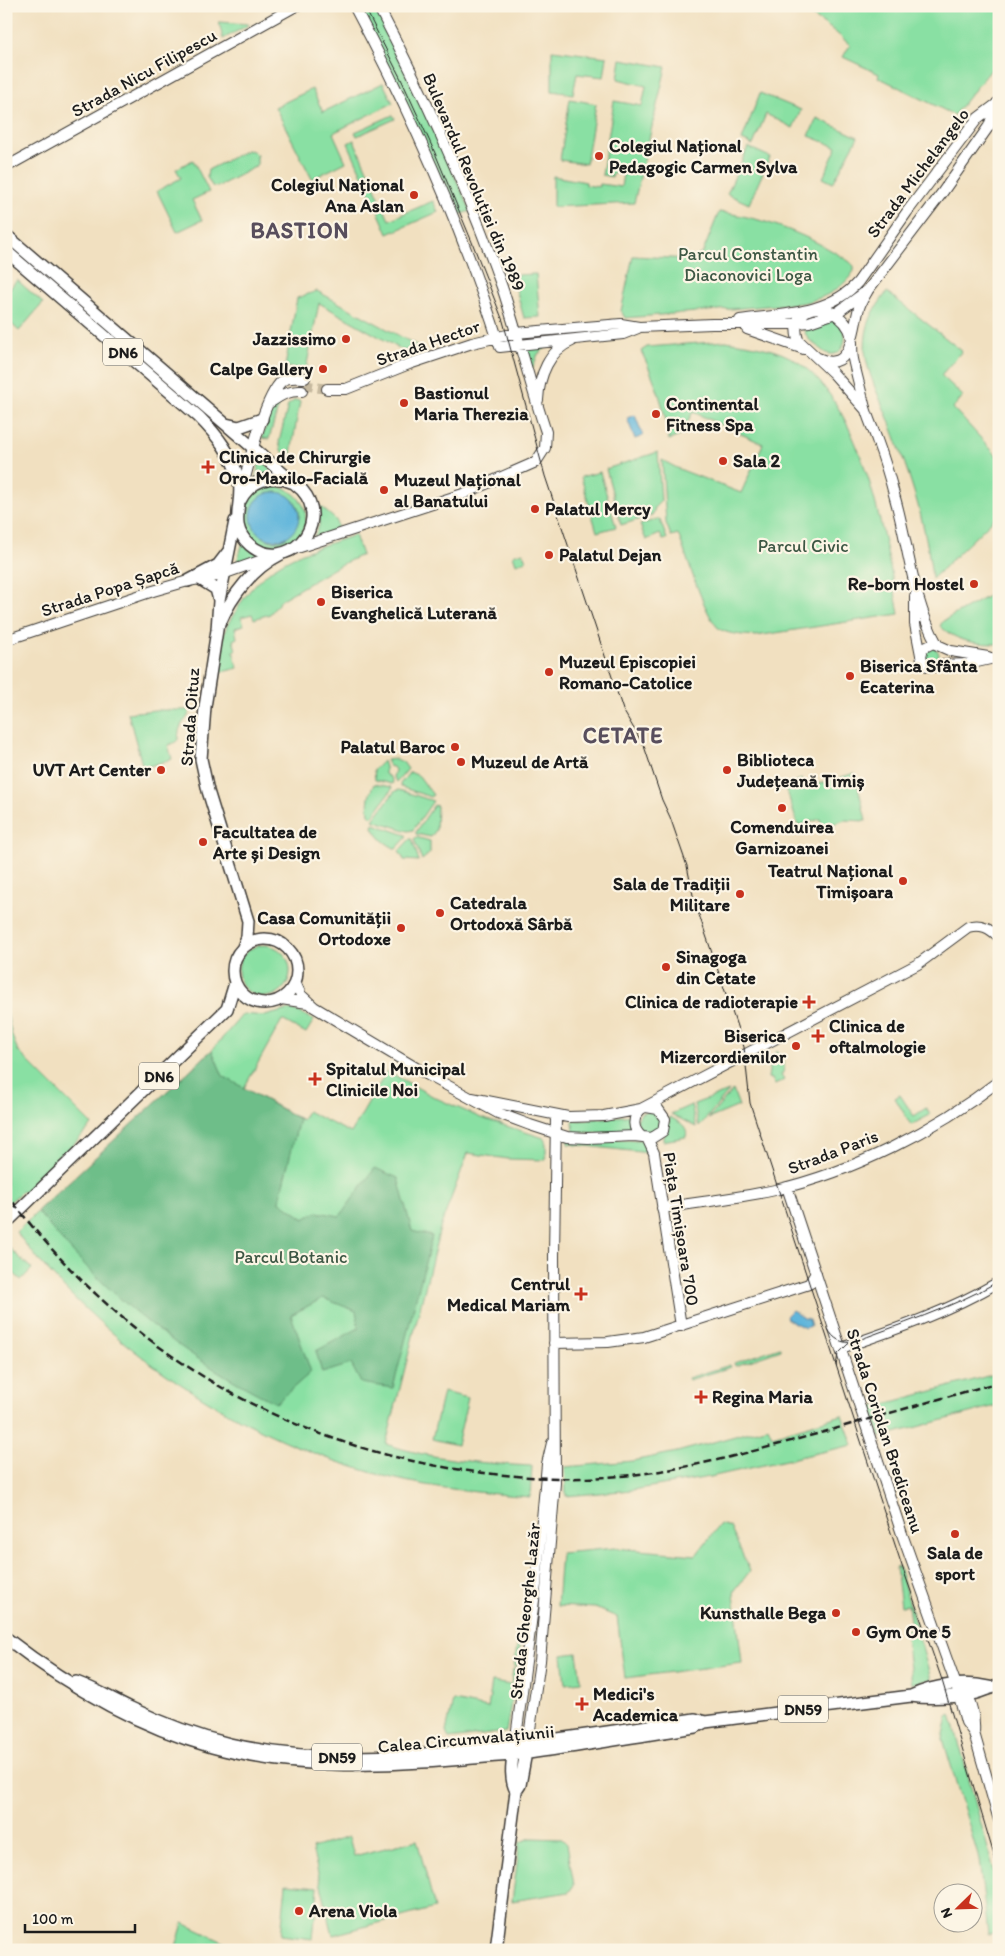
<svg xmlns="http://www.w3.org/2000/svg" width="1005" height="1956" viewBox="0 0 1005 1956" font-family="Itim,sans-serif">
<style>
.green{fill:#89e0a3;stroke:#527e60;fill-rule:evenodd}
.forest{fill:#6ebe89;stroke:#456d52}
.water{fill:#5fb5db;stroke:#3e687c}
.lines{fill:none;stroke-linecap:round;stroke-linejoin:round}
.secondary-tunnel{stroke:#c6b99f;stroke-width:10;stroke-dasharray:10 5;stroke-linecap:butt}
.secondary-casing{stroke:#3c3935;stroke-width:12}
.primary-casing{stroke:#3c3935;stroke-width:14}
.secondary{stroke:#fff;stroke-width:10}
.primary{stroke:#fff;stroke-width:11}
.tram{stroke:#1c1c1c;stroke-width:1}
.rail{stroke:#1c1c1c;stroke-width:2.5;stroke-dasharray:8 4;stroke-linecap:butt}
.poi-dot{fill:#c8321e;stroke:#fcf5e5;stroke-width:2}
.labels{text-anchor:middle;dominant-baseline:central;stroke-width:4.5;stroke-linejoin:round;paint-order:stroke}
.shield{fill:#fcf5e5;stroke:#5f5d58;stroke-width:1}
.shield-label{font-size:16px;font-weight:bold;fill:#1c1c1c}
.street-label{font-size:18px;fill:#1c1c1c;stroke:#fcf5e5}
.poi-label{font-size:18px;font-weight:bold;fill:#1c1c1c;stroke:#fcf5e5;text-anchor:start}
.park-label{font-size:18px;fill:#3d5744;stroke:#fcf5e5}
.district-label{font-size:22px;font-weight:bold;letter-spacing:1px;fill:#584e5d;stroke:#fcf5e5}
</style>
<rect width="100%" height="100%" fill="#fcf5e5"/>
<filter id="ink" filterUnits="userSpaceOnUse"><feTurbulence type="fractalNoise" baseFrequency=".02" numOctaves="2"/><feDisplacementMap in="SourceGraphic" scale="10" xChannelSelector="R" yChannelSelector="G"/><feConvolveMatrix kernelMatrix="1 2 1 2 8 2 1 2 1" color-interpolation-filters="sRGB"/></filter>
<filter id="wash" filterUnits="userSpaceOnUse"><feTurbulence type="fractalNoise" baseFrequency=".0096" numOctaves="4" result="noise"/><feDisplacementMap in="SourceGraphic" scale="20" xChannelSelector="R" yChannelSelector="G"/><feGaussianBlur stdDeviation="1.12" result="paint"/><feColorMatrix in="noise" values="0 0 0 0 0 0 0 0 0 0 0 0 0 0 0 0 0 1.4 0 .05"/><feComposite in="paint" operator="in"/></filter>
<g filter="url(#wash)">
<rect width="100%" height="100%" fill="#f1e0c0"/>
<path class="green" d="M 356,6 L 375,6 L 471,211 L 454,216 Z
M 792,6 L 999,6 L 999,60 L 954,115 L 878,77 L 879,74 L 843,57 L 850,45 C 833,29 814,15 792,6 Z
M 219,22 L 250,24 L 223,39 Z
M 552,50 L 607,57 L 604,77 L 577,74 L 573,94 L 552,91 Z
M 621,59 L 666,67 L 634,203 L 553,207 L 553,176 L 586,182 L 586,185 L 599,187 L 600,184 L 621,187 L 623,174 L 613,173 L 612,177 L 602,175 L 614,101 L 642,106 L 646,86 L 618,79 Z
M 383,83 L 393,103 L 333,133 L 346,162 L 312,179 L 275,107 L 312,89 L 323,112 Z
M 760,93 L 801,110 L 793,128 L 766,114 L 753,145 L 742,140 Z
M 570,99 L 596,104 L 586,164 L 560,160 Z
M 393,115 L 395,119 L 357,136 L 355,132 Z
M 817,118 L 858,137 L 833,183 L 823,178 L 837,147 L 809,136 Z
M 354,140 L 389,220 L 433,201 L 438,212 L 388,234 L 348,143 Z
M 748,147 L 770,157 L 749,204 L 727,194 Z
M 247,150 L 253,151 L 257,155 L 257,164 L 255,167 L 217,187 L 212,186 L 207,177 L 208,170 Z
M 193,160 L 209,192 L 192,200 L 202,220 L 177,232 L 157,191 L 181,178 L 176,169 Z
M 719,212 C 766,218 811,236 850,262 L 854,266 L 854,271 C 843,289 823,299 802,303 L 625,318 L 621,311 L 633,256 L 689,259 L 696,257 L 703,252 Z
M 536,274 L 540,317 L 524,318 L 512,275 Z
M 17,280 L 43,303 L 19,331 L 6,319 L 6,293 Z
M 317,291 L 418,346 L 404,351 L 319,303 L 306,369 L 285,367 L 297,298 Z
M 887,292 L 962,351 L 941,375 L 963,396 L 953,408 L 999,458 L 999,514 L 932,579 C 927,525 910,476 891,426 C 883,404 866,373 865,350 C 865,324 872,312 887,292 Z
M 834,319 C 838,322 842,326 844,331 C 848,342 840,359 826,353 C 823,352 820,348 817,346 C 809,341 805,336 804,327 L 823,323 Z
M 726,341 C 750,345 778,348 798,362 C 864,408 885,540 899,614 L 756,636 C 745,635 732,635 721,630 C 706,622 686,553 678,534 L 671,536 L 666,523 L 662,460 L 679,469 L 741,493 L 763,444 L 693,412 L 680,436 L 669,440 C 665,408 655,379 641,351 L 647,347 Z
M 548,346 L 538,354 L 531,372 L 524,348 Z
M 281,398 L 269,439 L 262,438 L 272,407 Z
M 295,400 L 300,401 L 290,459 L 281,450 L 279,442 L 288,405 Z
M 658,452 L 661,501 L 655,507 L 653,515 L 621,525 L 606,469 Z
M 260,459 L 277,474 L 256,478 Z
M 600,472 L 616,527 L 597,532 L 581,477 Z
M 272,486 C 297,486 316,513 300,535 C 295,541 288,546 281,547 C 240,556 228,493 272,486 ZM 277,492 C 326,503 282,566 256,530 C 248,520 251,503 262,496 C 266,494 272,494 277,492 Z
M 320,506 L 336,520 L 338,529 L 314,537 L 319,526 Z
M 657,519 L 660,520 L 667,539 L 663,540 L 660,534 L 646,540 L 640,525 Z
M 355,535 L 362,555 L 340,565 L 282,599 L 270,614 L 254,619 L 252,614 L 241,617 L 244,625 L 235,628 L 237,638 L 233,640 L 236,650 L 233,651 L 238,668 L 218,673 C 220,659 220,643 225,631 C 227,624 232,617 236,611 C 265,560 304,552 355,535 Z
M 243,542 L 261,555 L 236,565 Z
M 523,552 L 526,561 L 516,564 L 513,555 Z
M 999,590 L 999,644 C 976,644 957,642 940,626 L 943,621 Z
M925 655a7 7 0 1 1 14 0a7 7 0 1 1-14 0Z
M 155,710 L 190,710 C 188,720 183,720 180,728 C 176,739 183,740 168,745 L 172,759 L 143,768 L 128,713 Z
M 396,759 L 403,762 L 408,769 L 397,782 L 393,777 L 395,770 L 393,767 L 389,766 L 386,760 Z
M 383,761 L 385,767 L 385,774 L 391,778 L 393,783 L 392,784 L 375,780 L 374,770 Z
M 410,772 L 419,776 L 433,795 L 430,797 L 401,787 L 400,784 Z
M 855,773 L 866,821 L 845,820 L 823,827 L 820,819 L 798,826 L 785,785 L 802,779 L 805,788 Z
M 374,784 L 391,787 L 392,789 L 372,817 L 369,814 C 367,803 369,794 374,784 Z
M 399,790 L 433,801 L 413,830 L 408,831 L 373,820 L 395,791 Z
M 434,805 L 437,806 L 436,830 L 431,837 L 416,834 L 416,832 Z
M 374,824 L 406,835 L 407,837 L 396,849 C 385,843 379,839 373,827 Z
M 416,837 L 430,841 L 430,853 L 422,860 L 414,839 Z
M 410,839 L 412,839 L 419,861 L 404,860 L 399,851 Z
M238 971a26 26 0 1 1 52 0a26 26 0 1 1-52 0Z
M 6,1009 L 12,1036 L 18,1051 L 92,1125 L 26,1194 L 22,1191 L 6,1206 Z
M 287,1010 L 297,1011 L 314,1020 L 306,1033 L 282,1020 L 244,1088 L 302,1120 L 307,1111 L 351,1133 L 387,1071 L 436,1098 L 481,1118 L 544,1138 L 546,1144 L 546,1160 L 508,1159 L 468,1153 L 440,1228 L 386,1444 C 428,1459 487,1464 532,1466 L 530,1497 C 484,1493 437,1489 392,1478 C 247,1442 107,1351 16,1232 L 212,1050 L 243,1014 L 265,1016 Z
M 777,1051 C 781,1058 788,1067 781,1075 L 784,1080 L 775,1085 L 772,1079 L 768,1078 L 770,1064 Z
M 733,1090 L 739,1106 L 708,1119 Z
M 729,1091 L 699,1127 L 694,1104 Z
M 900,1095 L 914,1116 L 926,1108 L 930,1115 L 911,1125 L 895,1098 Z
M 691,1105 L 696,1127 L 671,1114 Z
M 653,1110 L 662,1123 L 656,1133 L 641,1132 L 637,1120 L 641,1113 Z
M 633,1115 L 634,1132 L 574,1133 L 573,1121 Z
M 670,1117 C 679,1122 689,1126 686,1137 L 663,1141 L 663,1137 L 668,1129 Z
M 568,1139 L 645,1140 L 649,1153 L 568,1144 Z
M 6,1245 L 32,1269 L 21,1280 L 6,1266 Z
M 780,1347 L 781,1350 L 735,1366 L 734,1363 Z
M 730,1365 L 731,1367 L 689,1380 L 688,1378 Z
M 999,1373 L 999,1405 L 880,1437 L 870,1408 Z
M 443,1392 L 468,1398 L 457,1445 L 432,1439 Z
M 842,1415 L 853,1445 L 710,1477 L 632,1490 L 566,1496 L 565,1467 L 632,1461 L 677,1452 L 768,1427 L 772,1436 Z
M 720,1524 L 730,1527 L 750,1571 L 735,1590 L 734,1594 L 742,1663 L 625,1678 L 617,1617 L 595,1608 L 557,1606 L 561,1553 L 615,1548 L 696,1555 Z
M 899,1567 L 931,1679 L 912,1684 L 905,1630 L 911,1629 L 908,1605 L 901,1606 L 896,1568 Z
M 518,1639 L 521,1640 L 517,1667 L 514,1667 Z
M 577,1653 L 581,1682 L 565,1684 L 562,1655 Z
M 513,1669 L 517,1670 L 506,1732 L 449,1739 L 446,1732 L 453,1701 L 488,1708 L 492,1682 L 511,1685 Z
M 951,1714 L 999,1889 L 999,1932 L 988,1934 L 979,1859 L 943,1739 L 948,1716 Z
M 349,1837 L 354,1856 L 417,1840 L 435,1908 L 333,1935 L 312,1848 Z
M 531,1838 L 562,1839 L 567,1844 L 574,1885 L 569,1892 L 512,1901 L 520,1842 Z
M 286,1884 L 318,1887 L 313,1939 L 281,1935 Z
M 183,1923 L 236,1948 L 235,1950 L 175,1950 Z"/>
<path class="forest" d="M 212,1050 L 223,1076 L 299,1119 L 279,1201 L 304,1219 L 317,1212 L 340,1216 L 375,1168 L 398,1178 L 412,1231 L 432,1236 L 393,1388 L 361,1383 L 351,1364 L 322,1373 L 316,1351 L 359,1328 L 356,1311 L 323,1298 L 291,1315 L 311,1372 L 276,1403 C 183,1358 102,1292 37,1211 Z"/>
<path class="water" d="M 635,415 L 643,436 L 635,439 L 627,418 Z
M251 516a24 24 0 1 1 48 0a24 24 0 1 1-48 0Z
M 792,1310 L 804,1318 L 809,1319 L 811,1326 L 805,1328 L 787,1319 L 786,1316 Z"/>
</g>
<g filter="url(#ink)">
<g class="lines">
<path class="secondary-tunnel" d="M 303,385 L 327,389"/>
<g class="secondary-casing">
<path id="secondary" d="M 354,6 C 412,115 463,229 500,347 L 623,334 L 638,328
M 6,167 L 296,6
M 740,320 C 780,314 829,315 858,282 L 907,212 L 978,118 L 998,103
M 747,329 L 804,349
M 818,358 C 853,375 853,328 859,308 C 861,301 865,296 868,290 L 942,193 L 989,126 L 997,103
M 327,389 L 346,389 L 409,364 L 472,343 L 516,333 L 621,324 L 639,327 L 712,324 L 790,324 L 809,322 L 838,312 L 868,290
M 538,400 C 539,376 549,350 572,341
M 271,402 C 281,395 290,390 302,391
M 865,409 L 833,373 L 798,340 C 796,333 795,327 798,321 C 809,297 840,311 849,329 C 854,338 851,350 853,359 C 856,373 860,387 863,400 C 866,414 872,426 877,440 C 884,459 890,478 895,498 C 909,547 912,599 937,644
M 241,494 C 248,468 263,398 282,381 C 288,376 297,378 305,378
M 294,549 L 463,494 L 536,462 L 545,448 L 546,432 C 530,384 518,335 502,287 C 468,191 425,96 378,6
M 915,596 L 915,624 L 922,660 L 927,666 L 935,667 L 940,665 L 968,664 L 999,657
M 6,640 L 153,591 L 188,581 L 217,576 L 271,557
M 921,656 L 923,648 L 933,643 L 951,651 L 988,657
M 295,982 L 301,995 L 314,1007 L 428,1075 L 498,1113 L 530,1125 L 567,1137 L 588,1138 L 634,1136 L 652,1138 L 663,1131 L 665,1119 L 658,1109 L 646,1107
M 281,999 L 308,1003
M 472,1098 L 568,1117 L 604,1116 L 641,1109 L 918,964 L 968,927 C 981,923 990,928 999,937
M 641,1109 C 632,1118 632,1129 642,1137
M 647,1138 L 654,1153 L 681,1326
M 787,1187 L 902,1534 L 956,1685 L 966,1722 L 974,1733
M 662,1208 C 699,1202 738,1198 775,1190 C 853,1172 936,1130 999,1081
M 554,1343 L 608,1342 L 644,1337 L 809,1284 L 816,1273
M 841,1348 C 895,1330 949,1311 999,1282
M 962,1690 C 972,1699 975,1720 974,1733 L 999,1820
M 528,1743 L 540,1661 L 555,1483 L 554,1256 L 556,1116
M 515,1745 L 536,1585 L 547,1464 L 552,1443"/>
</g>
<g class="primary-casing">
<path id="primary" d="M 6,235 L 302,490 C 333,525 286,575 250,545 C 227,525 244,504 239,481 C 233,455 217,435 199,417 L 6,251
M 226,424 L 239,427 L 262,419
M 240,501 C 250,481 271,473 291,482
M 235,521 L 219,601 L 217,630 L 205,707 L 201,759 L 208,791 L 248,921 L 247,937 L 243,947
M 200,579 L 216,589 L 219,600
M 188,581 L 218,565 L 228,552
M 220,623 C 232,595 253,568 281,554
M233 971a32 32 0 1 1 64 0a32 32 0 1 1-64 0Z
M 6,1223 L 227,1009 L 235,983
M 6,1638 C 68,1686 136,1726 212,1747 C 295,1770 379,1766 464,1759 C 487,1756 511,1756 535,1752 C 589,1745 642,1735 696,1727 L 705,1722 L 911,1696 C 932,1699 955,1697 976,1693 C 984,1691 990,1687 999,1686
M 76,1682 C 95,1689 112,1699 131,1708 C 162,1723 196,1736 230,1744 C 312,1763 395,1758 478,1749 C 551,1741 623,1730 695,1719 L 705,1722
M 911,1696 C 934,1685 964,1681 989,1687
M 514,1749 C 512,1763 509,1778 516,1791
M 496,1950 L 516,1791 L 520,1785 L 527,1747"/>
</g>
<use href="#secondary" class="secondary"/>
<use href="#primary" class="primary"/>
<path class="tram" d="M 364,6 L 402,81 L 435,153 L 472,242 L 503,321 L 545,476 L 623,710 L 644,746 L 662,800 L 670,817 L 687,866 L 694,900 L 744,1047 L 750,1103 L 902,1566 L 941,1677 L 999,1872
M 828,1329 C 833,1339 842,1344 853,1342
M 836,1366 L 838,1354 L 848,1344 C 900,1324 950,1309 999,1281"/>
<path class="rail" d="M 6,1193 C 122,1349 282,1447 476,1472 C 533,1479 590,1481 647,1473 C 707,1465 765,1448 824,1432 C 882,1415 940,1399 999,1382"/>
</g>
</g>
<g class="poi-dot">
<circle cx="599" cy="156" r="5"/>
<circle cx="414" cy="195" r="5"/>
<circle cx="346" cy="339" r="5"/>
<circle cx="323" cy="369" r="5"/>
<circle cx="404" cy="403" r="5"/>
<circle cx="656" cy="414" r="5"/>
<circle cx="723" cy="461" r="5"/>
<path d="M205.5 459.5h5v5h5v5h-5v5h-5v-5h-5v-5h5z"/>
<circle cx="384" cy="490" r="5"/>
<circle cx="535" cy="509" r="5"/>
<circle cx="549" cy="555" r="5"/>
<circle cx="974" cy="584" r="5"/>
<circle cx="321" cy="602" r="5"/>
<circle cx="549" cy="672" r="5"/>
<circle cx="850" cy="676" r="5"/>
<circle cx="455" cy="747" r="5"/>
<circle cx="461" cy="762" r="5"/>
<circle cx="161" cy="770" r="5"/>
<circle cx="727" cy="770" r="5"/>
<circle cx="782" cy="808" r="5"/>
<circle cx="203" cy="842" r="5"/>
<circle cx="903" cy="881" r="5"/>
<circle cx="740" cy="894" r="5"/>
<circle cx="440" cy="913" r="5"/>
<circle cx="401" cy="928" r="5"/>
<circle cx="666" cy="967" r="5"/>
<path d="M806.5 994.5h5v5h5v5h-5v5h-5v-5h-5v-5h5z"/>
<path d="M815.5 1028.5h5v5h5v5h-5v5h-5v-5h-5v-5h5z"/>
<circle cx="796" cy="1046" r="5"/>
<path d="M312.5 1071.5h5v5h5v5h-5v5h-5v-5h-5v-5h5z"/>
<path d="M578.5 1286.5h5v5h5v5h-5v5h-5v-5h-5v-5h5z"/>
<path d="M698.5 1389.5h5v5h5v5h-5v5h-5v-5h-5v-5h5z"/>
<circle cx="955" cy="1534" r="5"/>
<circle cx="836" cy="1613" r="5"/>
<circle cx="856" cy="1632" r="5"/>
<path d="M579.5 1696.5h5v5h5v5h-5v5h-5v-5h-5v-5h5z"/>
<circle cx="299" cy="1911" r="5"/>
</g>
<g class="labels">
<g class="shield">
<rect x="103" y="338.5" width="40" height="27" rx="4"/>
<rect x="139" y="1062.5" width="40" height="27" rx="4"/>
<rect x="778" y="1695.5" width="50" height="27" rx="4"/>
<rect x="312" y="1743.5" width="50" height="27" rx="4"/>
</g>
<g class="shield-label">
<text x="123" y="352">DN6</text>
<text x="159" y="1076">DN6</text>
<text x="803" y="1709">DN59</text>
<text x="337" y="1757">DN59</text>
</g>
<g class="street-label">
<text transform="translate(144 73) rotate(-29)">Strada Nicu Filipescu</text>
<text transform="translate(918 173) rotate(-53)">Strada Michelangelo</text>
<text transform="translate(474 182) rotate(67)">Bulevardul Revoluției din 1989</text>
<text transform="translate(428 343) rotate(-19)">Strada Hector</text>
<text transform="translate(110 589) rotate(-18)">Strada Popa Șapcă</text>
<text transform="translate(190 717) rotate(-86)">Strada Oituz</text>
<text transform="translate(833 1152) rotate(-21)">Strada Paris</text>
<text transform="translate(681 1229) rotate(81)">Piața Timișoara 700</text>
<text transform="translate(885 1431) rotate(72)">Strada Coriolan Brediceanu</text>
<text transform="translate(525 1611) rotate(-84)">Strada Gheorghe Lazăr</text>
<text transform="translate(466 1739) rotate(-5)">Calea Circumvalațiunii</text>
</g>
<g class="poi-label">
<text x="609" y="146">Colegiul Național<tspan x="609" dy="21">Pedagogic Carmen Sylva</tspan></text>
<text x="404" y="185" text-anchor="end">Colegiul Național<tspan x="404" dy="21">Ana Aslan</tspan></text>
<text x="336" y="339" text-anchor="end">Jazzissimo</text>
<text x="313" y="369" text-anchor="end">Calpe Gallery</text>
<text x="414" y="393">Bastionul<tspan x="414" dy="21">Maria Therezia</tspan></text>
<text x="666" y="404">Continental<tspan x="666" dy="21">Fitness Spa</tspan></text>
<text x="219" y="457">Clinica de Chirurgie<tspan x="219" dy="21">Oro-Maxilo-Facială</tspan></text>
<text x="733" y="461">Sala 2</text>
<text x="394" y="480">Muzeul Național<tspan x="394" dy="21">al Banatului</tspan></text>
<text x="545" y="509">Palatul Mercy</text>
<text x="559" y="555">Palatul Dejan</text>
<text x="964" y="584" text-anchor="end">Re-born Hostel</text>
<text x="331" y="592">Biserica<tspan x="331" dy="21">Evanghelică Luterană</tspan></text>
<text x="559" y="662">Muzeul Episcopiei<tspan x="559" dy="21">Romano-Catolice</tspan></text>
<text x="860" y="666">Biserica Sfânta<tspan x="860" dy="21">Ecaterina</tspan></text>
<text x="445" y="747" text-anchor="end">Palatul Baroc</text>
<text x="737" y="760">Biblioteca<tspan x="737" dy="21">Județeană Timiș</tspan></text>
<text x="471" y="762">Muzeul de Artă</text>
<text x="151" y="770" text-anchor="end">UVT Art Center</text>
<text x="782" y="827" text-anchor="middle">Comenduirea<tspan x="782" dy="21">Garnizoanei</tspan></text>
<text x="213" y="832">Facultatea de<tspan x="213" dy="21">Arte și Design</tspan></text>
<text x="893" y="871" text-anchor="end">Teatrul Național<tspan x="893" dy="21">Timișoara</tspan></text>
<text x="730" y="884" text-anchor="end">Sala de Tradiții<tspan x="730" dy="21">Militare</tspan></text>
<text x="450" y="903">Catedrala<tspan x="450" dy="21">Ortodoxă Sârbă</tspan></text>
<text x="391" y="918" text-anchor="end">Casa Comunității<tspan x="391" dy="21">Ortodoxe</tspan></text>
<text x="676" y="957">Sinagoga<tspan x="676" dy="21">din Cetate</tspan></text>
<text x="798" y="1002" text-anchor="end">Clinica de radioterapie</text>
<text x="829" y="1026">Clinica de<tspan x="829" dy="21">oftalmologie</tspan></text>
<text x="786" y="1036" text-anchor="end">Biserica<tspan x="786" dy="21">Mizercordienilor</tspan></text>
<text x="326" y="1069">Spitalul Municipal<tspan x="326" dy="21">Clinicile Noi</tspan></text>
<text x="570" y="1284" text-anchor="end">Centrul<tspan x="570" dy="21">Medical Mariam</tspan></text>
<text x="712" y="1397">Regina Maria</text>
<text x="955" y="1553" text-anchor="middle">Sala de<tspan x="955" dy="21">sport</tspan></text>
<text x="826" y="1613" text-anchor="end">Kunsthalle Bega</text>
<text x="866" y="1632">Gym One 5</text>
<text x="593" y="1694">Medici's<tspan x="593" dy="21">Academica</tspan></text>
<text x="309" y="1911">Arena Viola</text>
</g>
<g class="park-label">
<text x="748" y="254">Parcul Constantin<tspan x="748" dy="21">Diaconovici Loga</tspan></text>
<text x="803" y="546">Parcul Civic</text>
<text x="291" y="1257">Parcul Botanic</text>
</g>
<g class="district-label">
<text x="300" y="230">BASTION</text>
<text x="623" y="735">CETATE</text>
</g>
</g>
<rect width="1005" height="1956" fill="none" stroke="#fcf5e5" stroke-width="25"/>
<g transform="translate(958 1908) rotate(247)"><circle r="24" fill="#fcf5e5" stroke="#a29e95"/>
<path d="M0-4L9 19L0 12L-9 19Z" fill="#c8321e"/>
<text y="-8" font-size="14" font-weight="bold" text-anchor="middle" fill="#1c1c1c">N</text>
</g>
<path d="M25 1924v8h110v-8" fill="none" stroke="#1c1c1c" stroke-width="2.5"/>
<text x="32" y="1924" font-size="15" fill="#1c1c1c" stroke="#fcf5e5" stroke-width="4" paint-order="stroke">100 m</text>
</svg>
